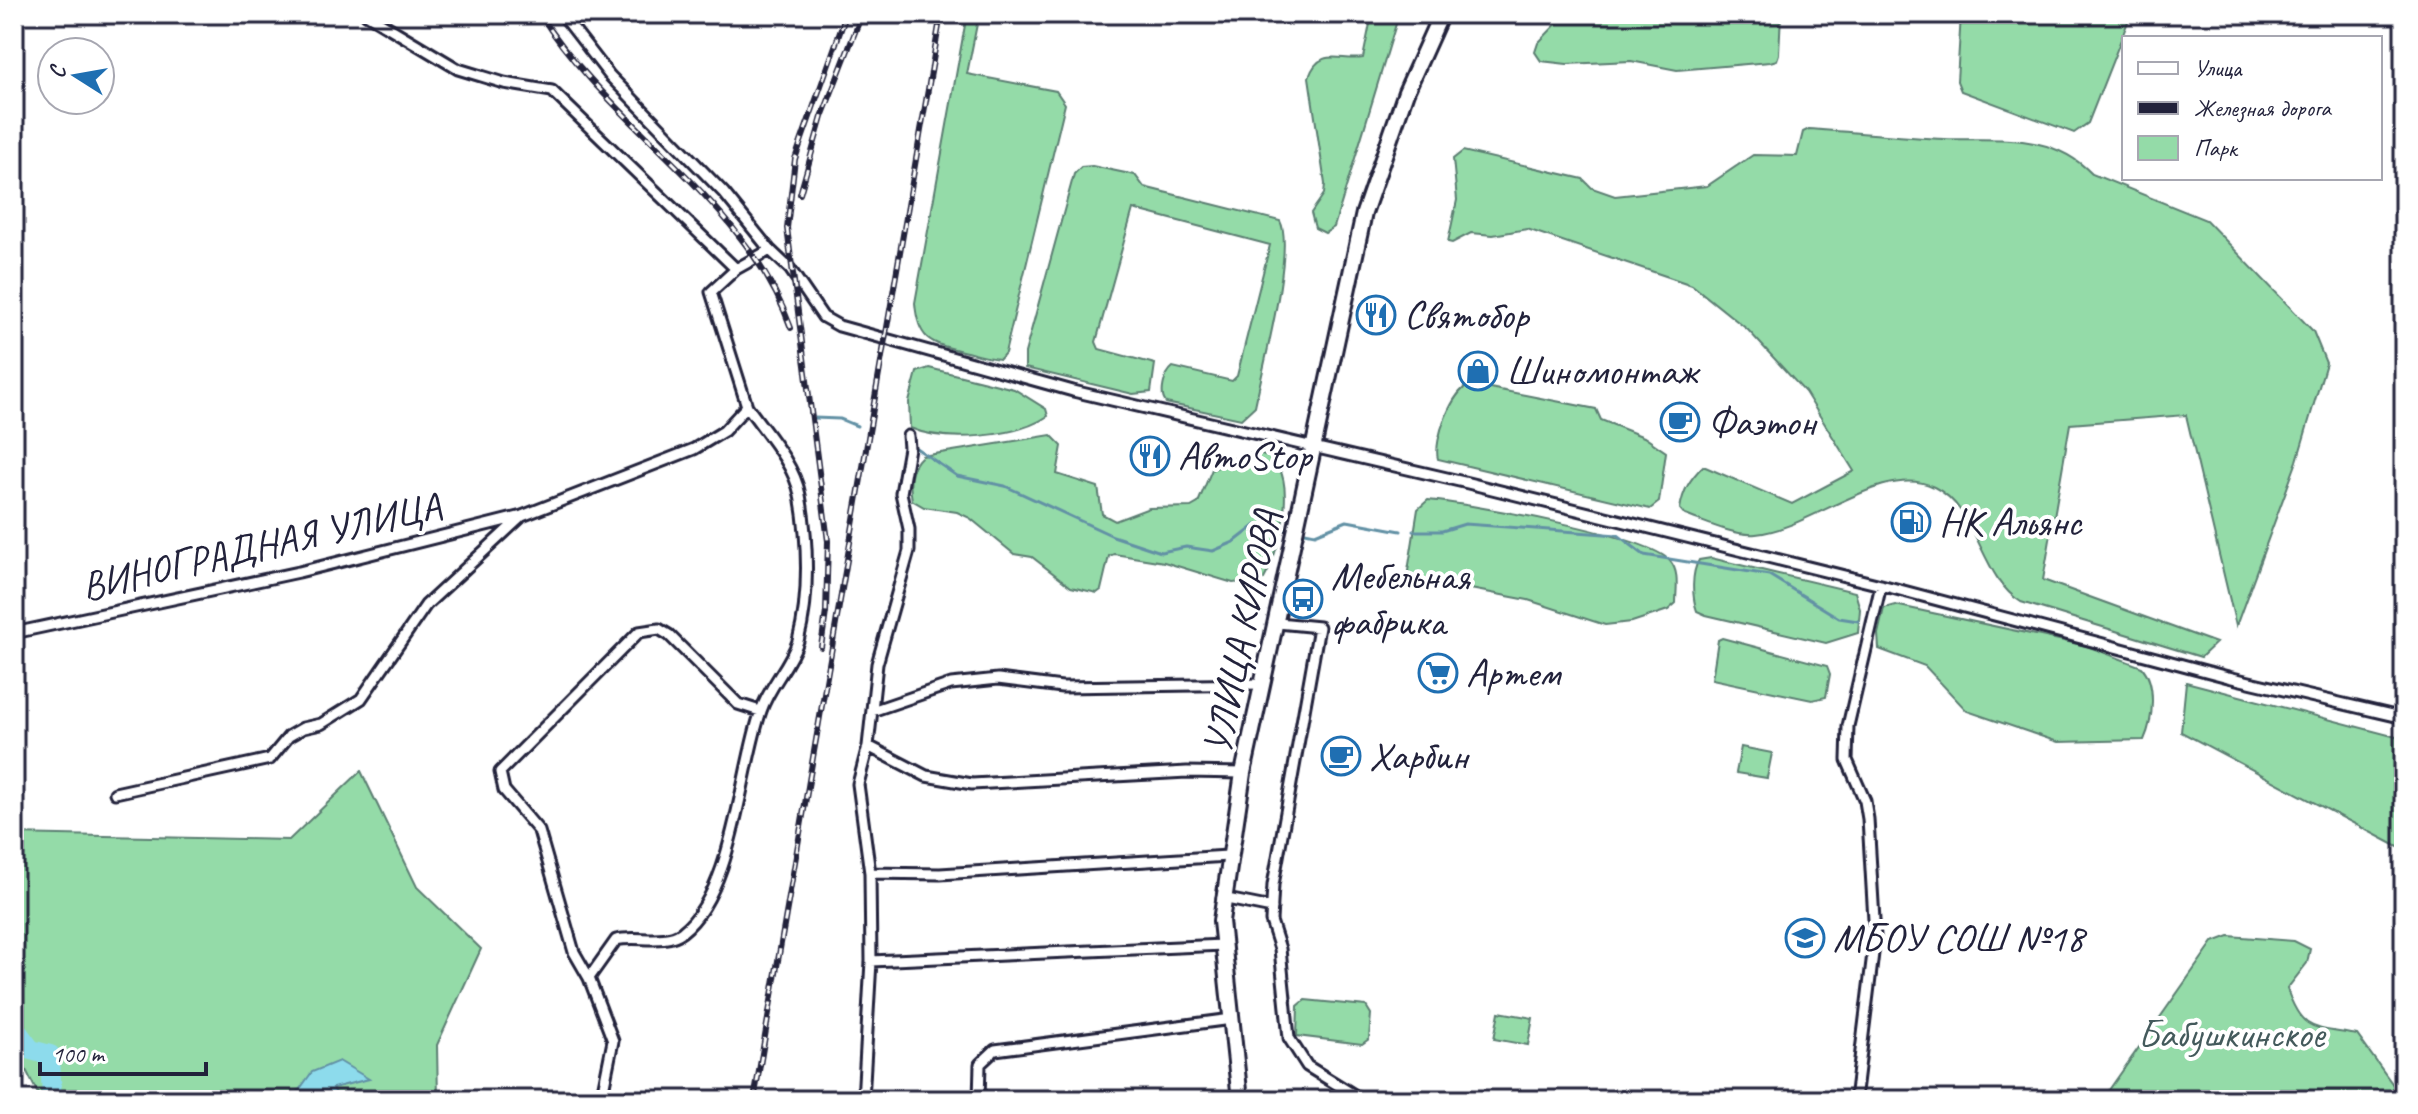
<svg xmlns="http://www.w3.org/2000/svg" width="2418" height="1114" viewBox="0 0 2418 1114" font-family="Caveat,sans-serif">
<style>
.green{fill:#94dba8;stroke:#5b7e72;stroke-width:2}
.water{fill:#8ddbec;stroke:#6291a5;stroke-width:2}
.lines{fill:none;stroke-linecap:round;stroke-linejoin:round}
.stream{stroke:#6291a5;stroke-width:3}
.river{stroke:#8ddbec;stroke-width:20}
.street-casing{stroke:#22223b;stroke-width:15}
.primary-casing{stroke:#22223b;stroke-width:20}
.street{stroke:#fff;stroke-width:9}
.primary{stroke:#fff;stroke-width:14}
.rail-casing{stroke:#22223b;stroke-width:6}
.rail{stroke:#fff;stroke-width:3;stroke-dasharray:9;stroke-linecap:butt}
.labels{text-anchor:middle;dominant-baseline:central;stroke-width:8;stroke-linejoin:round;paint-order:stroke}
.poi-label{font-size:40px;fill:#22223b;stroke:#fff;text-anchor:start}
.street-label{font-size:40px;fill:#22223b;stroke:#fff}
.park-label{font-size:40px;fill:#445a5c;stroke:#fff}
</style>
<rect width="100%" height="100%" fill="#fff"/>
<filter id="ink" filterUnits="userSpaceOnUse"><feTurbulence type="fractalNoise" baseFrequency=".0125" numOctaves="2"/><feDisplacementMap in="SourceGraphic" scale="16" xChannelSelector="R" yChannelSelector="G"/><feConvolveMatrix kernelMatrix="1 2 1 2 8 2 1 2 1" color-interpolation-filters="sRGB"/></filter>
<g filter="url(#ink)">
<path class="green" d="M 967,14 L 979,14 L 967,74 L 1056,91 L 1065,104 L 1005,353 L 1000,359 C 987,358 975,354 962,351 C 929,343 918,339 915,303 Z
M 1372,14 L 1399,14 L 1334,227 L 1325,233 L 1315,228 L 1311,213 L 1324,194 L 1325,184 L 1309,77 C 1320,46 1341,62 1363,58 Z
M 1566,14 L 1781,14 L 1779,54 L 1777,60 L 1770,62 L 1677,70 L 1631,61 L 1567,64 L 1541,61 L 1535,52 L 1538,43 Z
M 1961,14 L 2131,14 L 2088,123 L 2074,133 L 1961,91 L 1957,81 Z
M 1809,129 C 1854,132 1900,137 1945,139 C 1998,141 2051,131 2092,174 L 2206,220 L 2313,331 L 2326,363 L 2297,461 L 2236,626 L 2186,415 L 2070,424 L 2043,580 L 2216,643 L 2201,657 L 2021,602 C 1980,577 1979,509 1934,487 C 1883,462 1811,529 1756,534 C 1734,536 1705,522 1685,515 L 1680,509 C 1683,490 1690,479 1703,466 L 1792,504 L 1854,471 L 1805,392 L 1748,330 L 1692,285 L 1527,229 L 1493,235 L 1471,233 L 1452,243 L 1448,242 L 1457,200 L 1453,159 L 1463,151 L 1583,179 L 1592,188 L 1615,196 L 1707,186 L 1753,155 L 1797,156 L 1803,132 Z
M 1092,166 L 1135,175 L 1144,187 L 1280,221 C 1295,248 1262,371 1255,406 L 1241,419 L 1166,403 C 1159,395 1164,374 1173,367 L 1232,381 L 1237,376 L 1270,245 L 1133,209 L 1096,342 L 1099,349 L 1155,364 L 1151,392 L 1133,394 L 1025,368 L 1025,353 L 1074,174 L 1081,167 Z
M 929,368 L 1014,389 L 1046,409 L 1048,416 C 1016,438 945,443 910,428 L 909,402 L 917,372 Z
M 1470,384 L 1596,409 L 1601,420 L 1644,437 L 1666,452 L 1659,502 L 1650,509 L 1438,459 C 1433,440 1452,392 1470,384 Z
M 1051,435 L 1062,446 L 1057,474 L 1098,487 L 1102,514 L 1115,521 L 1149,508 L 1191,507 L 1198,503 L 1212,469 C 1226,466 1237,453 1252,453 C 1307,452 1280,551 1264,579 L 1233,583 L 1164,562 L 1114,554 L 1109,556 L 1101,590 L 1097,593 L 1071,587 L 1032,557 L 1014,554 L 970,518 L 957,512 L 924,507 L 912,500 C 909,484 909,468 922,456 Z
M 1428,500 C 1470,504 1646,534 1670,561 C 1680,572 1676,589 1676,603 L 1668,610 L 1632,622 L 1605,625 L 1528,600 L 1413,578 L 1408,571 L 1418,509 Z
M 1711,558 L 1855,592 L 1860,609 L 1858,633 L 1826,643 L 1706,615 L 1697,611 C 1692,597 1691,573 1699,560 Z
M 1895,605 L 2087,646 L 2142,667 C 2157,684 2153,720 2144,740 L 2058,742 L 1967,711 L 1925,666 L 1879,649 L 1878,634 L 1884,608 Z
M 1722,638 L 1827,666 L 1830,674 L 1826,697 L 1812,700 L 1712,679 L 1718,640 Z
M 2186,682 L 2404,739 L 2404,850 L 2181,732 Z
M 1741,747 L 1772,753 L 1767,778 L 1736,773 Z
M 361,771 L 417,887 L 481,949 L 437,1045 L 438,1100 L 41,1100 L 22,1062 L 14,1014 L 14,834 L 289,840 Z
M 2229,936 L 2294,941 L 2310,949 L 2307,963 L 2287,989 C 2302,1033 2315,1027 2357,1035 L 2404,1100 L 2102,1100 L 2213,942 Z
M 1305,1000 L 1366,1006 L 1371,1014 L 1369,1039 L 1362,1044 L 1297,1036 L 1298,1006 Z
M 1499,1012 L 1533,1018 L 1528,1045 L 1494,1039 Z"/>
<path class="water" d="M 339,1061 L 369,1079 L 333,1088 L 340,1100 L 292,1100 L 312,1072 Z"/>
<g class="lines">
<path class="stream" d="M 814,418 L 840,419 L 857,426
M 916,448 L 957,476 L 1005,486 L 1113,536 L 1161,552 L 1186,547 L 1213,551 L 1234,542 L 1256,525 L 1292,530
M 1300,531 L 1315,534 L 1347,521 L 1401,531
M 1413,531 L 1442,531 L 1465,524 L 1618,535 L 1644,555 L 1769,575 L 1839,618 L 1858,621"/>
<path class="river" d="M 14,1027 L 31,1050 L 50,1055 L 52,1100"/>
<g class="street-casing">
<path id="street" d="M 366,14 L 458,69 L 504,83 L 552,91 L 736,269
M 562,14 L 610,76 L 724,193 L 770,250 L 790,269 L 823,317 L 839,326 L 1073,391 L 1468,483 L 1881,585 L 2228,677 L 2404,718
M 1278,623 L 1319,627 L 1273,885 L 1271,921 L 1280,949 L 1289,1038 L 1307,1066 L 1362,1100
M 14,633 L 299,572 L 522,516 L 694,449 L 724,431 L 747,406 L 711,292 L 736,269 L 770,250
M 872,711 L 951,684 L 998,679 L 1062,687 L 1263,684
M 868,746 L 926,776 L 972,784 L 1187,772 L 1243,773
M 115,793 L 270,759 L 289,736 L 303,728 L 321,724 L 361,699 L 426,605 L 520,518
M 870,873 L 940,874 L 1228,856
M 1222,898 L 1272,908
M 871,961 L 1223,945
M 589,978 L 574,952 L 539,831 L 504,790 L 500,772 L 639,632 L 659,629 L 669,635 L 738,704 L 760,711
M 601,1100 L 613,1041 L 589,978 L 616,940 C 636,935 665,945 682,932 C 734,892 740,770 761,711 C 769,686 790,666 798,641 C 810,597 808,539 800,495 C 794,463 765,432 747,406
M 863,1100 L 871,961 L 870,873 L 858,784 L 868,746 L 877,664 L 909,551 L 909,529 L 901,493 L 909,448 L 908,436
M 979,1100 L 980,1064 L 995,1050 L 1232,1019
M 1855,1100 L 1875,937 L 1868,819 L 1865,801 L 1847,760 L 1848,726 L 1881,585"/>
</g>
<g class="primary-casing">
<path id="primary" d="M 1240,1100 L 1221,921 L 1243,773 L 1364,213 L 1406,92 L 1441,14"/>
</g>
<use href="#street" class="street"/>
<use href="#primary" class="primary"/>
<g class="rail-casing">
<path id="rail" d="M 540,14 C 612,128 744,197 791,328
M 800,194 L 822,117 L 862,14
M 821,647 L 826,612 L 828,541 L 787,228 L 795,159 L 846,15
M 754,1100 L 941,14"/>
</g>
<use href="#rail" class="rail"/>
</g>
</g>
<defs>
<g id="restaurant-ring" transform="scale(2)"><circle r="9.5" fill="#fff" stroke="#1f6fb2" stroke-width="1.5"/><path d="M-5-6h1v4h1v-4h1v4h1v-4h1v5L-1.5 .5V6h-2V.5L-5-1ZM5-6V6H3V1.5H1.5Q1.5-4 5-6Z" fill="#1f6fb2"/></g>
<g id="shop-ring" transform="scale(2)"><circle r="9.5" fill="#fff" stroke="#1f6fb2" stroke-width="1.5"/><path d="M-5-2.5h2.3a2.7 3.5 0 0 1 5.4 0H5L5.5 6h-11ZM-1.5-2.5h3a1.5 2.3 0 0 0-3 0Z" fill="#1f6fb2"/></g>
<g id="cafe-ring" transform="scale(2)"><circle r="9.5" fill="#fff" stroke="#1f6fb2" stroke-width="1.5"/><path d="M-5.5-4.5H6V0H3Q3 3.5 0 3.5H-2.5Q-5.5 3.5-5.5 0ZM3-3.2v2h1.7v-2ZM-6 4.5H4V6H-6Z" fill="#1f6fb2"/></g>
<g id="fuel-ring" transform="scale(2)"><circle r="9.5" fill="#fff" stroke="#1f6fb2" stroke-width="1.5"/><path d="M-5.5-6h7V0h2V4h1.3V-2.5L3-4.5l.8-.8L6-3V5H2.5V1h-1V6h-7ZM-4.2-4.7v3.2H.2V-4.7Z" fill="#1f6fb2"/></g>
<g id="bus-ring" transform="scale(2)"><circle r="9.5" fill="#fff" stroke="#1f6fb2" stroke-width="1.5"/><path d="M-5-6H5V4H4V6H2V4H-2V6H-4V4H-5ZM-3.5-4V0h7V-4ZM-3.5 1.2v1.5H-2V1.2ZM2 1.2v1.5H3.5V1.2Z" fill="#1f6fb2"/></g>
<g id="supermarket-ring" transform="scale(2)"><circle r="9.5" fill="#fff" stroke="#1f6fb2" stroke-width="1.5"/><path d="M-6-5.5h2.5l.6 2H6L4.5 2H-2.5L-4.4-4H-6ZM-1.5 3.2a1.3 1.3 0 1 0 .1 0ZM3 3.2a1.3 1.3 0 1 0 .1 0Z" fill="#1f6fb2"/></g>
<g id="school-ring" transform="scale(2)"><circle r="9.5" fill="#fff" stroke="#1f6fb2" stroke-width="1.5"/><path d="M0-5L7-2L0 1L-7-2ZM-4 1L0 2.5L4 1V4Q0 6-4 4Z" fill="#1f6fb2"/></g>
</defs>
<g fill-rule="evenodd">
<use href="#restaurant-ring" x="1376" y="315"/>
<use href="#shop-ring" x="1478" y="371"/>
<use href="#cafe-ring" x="1680" y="422"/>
<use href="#restaurant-ring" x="1150" y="456"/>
<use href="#fuel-ring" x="1911" y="522"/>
<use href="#bus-ring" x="1303" y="599"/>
<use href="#supermarket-ring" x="1438" y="673"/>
<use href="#cafe-ring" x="1341" y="756"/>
<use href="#school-ring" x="1805" y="938"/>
</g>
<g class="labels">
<g class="poi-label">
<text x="1404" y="315">Святобор</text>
<text x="1506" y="371">Шиномонтаж</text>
<text x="1708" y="422">Фаэтон</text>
<text x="1178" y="456">АвтоStop</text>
<text x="1939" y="522">НК Альянс</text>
<text x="1331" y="576">Мебельная<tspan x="1331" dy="46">фабрика</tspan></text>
<text x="1466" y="673">Артем</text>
<text x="1369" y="756">Харбин</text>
<text x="1833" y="938">МБОУ СОШ №18</text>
</g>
<g class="street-label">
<text transform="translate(261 546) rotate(-13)">ВИНОГРАДНАЯ УЛИЦА</text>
<text transform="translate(1242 632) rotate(-78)">УЛИЦА КИРОВА</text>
</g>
<g class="park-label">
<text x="2231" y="1034">Бабушкинское</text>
</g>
</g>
<rect width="2418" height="1114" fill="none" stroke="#fff" stroke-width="48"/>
<rect x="24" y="24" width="2370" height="1066" fill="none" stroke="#22223b" stroke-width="3" filter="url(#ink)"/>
<rect x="2122" y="36" width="260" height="144" fill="#ffffff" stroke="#a7a7b1" stroke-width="2"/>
<rect x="2138" y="62" width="40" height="12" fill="#ffffff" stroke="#a7a7b1" stroke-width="2"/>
<text x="2194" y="76" font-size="24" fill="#22223b">Улица</text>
<rect x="2138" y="102" width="40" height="12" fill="#22223b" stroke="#a7a7b1" stroke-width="2"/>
<text x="2194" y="116" font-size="24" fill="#22223b">Железная дорога</text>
<rect x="2138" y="136" width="40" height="24" fill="#94dba8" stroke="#a7a7b1" stroke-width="2"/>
<text x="2194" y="156" font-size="24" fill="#22223b">Парк</text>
<g transform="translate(76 76) rotate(281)"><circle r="38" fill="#ffffff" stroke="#a7a7b1" stroke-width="2"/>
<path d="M0-6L14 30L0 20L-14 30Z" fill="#1f6fb2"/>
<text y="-12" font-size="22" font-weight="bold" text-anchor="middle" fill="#22223b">С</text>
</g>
<path d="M40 1062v12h166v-12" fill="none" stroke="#22223b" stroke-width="4"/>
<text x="52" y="1062" font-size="24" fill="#22223b" stroke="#ffffff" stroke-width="6" paint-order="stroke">100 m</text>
</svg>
